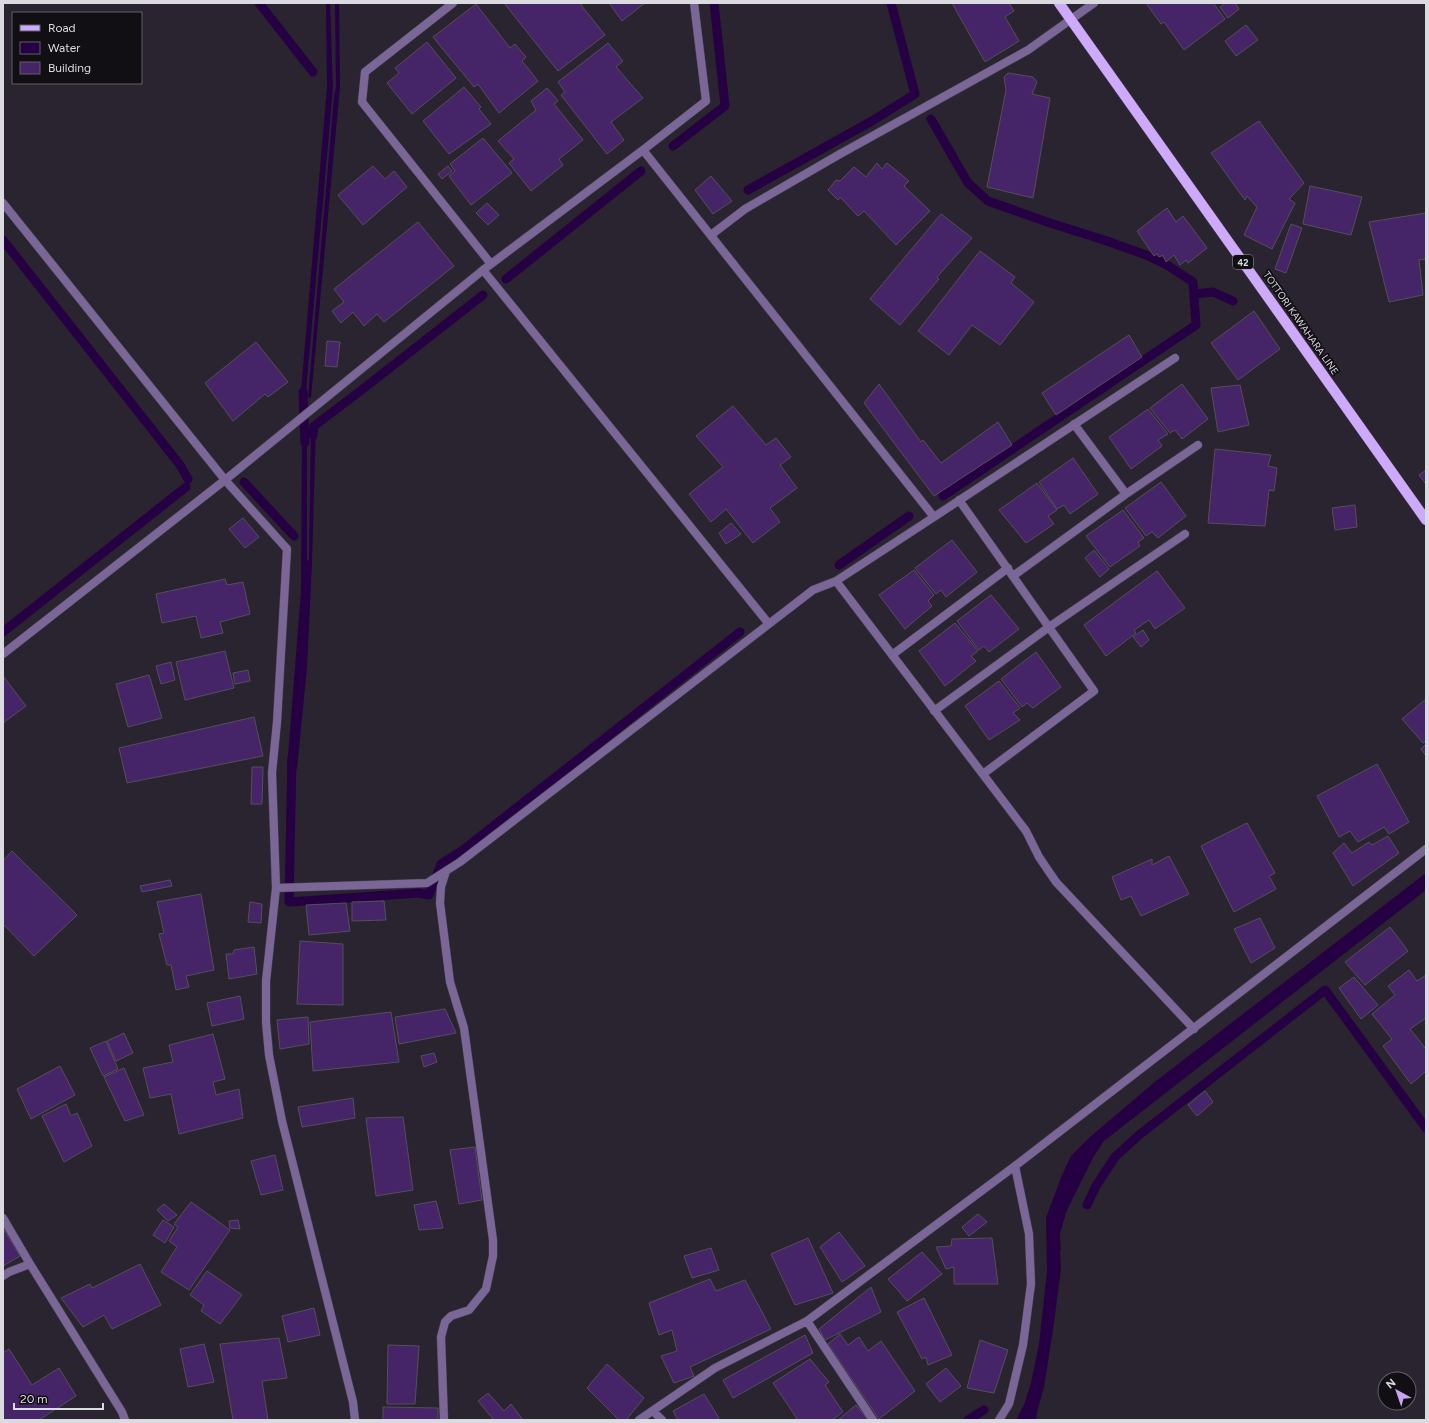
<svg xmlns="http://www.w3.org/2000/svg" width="1429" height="1423" viewBox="0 0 1429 1423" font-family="Figtree,sans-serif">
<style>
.water{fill:#250042}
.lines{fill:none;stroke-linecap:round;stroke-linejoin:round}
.stream{stroke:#250042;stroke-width:9}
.building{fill:#452467;stroke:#544f5b}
.street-casing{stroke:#46414c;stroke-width:9}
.primary-casing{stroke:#46414c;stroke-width:11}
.street{stroke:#7b6698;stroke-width:8}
.primary{stroke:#cdaafc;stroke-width:10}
.labels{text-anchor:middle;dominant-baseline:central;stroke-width:3.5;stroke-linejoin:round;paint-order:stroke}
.shield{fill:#110f14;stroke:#9f9da4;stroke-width:1}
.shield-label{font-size:9px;font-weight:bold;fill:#dcdae1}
.street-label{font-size:10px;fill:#dcdae1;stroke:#110f14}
</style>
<rect width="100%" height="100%" fill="#292430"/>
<path class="water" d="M 326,3 L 330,3 L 333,88 L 305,403 L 300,403 L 327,87 Z
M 335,3 L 339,3 L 340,87 L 311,398 L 308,397 L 334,97 L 336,86 Z
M 311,424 L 316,424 L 312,562 L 307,667 L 297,769 L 287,769 L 301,591 L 302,430 L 307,431 L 307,560 L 309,561 Z
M 1426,873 L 1426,890 L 1104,1141 L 1094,1156 L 1067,1210 L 1060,1233 L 1061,1251 L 1060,1251 L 1061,1269 L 1053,1330 L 1044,1387 L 1037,1412 L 1036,1420 L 1016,1420 L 1024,1405 L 1031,1383 L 1039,1344 L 1047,1271 L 1046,1218 L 1062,1175 L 1071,1156 L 1090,1137 L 1156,1081 Z"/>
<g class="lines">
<path class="stream" d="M 259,3 L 313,72
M 931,119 L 968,183 L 988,201 L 1050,223 L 1104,240 L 1146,255 L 1167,265 L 1193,282 L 1196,325 L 943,496
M 673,146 L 725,106 L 714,3
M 748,190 L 872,121 L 915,94 L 891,3
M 3,240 L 180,465 L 188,479
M 506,279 L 641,171
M 1194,294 L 1213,292 L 1233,301
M 303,392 L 305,443
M 313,435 L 314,426 L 359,392 L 483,295
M 244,482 L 294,536
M 839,565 L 909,516
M 3,632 L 186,487
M 292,757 L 289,902 L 419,893 L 429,895 L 441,864 L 463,850 L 740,632
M 1087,1205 L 1096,1186 L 1115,1157 L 1139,1135 L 1325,990 L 1426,1128
M 968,1420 L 984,1410"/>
</g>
<path class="building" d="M 504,3 L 583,3 L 581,5 L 605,35 L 558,71 Z
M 609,3 L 645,3 L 622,21 Z
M 952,3 L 1009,3 L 1014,11 L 1005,17 L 1019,41 L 985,62 Z
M 1146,3 L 1216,3 L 1214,4 L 1225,19 L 1184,50 L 1164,22 L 1161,24 Z
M 1226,3 L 1235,3 L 1239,9 L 1228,18 L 1220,7 Z
M 476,4 L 510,48 L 515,44 L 526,57 L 522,61 L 538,81 L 499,113 L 478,84 L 474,87 L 433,37 Z
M 1246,25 L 1258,40 L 1236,56 L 1225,41 Z
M 427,42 L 456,78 L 412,114 L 387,83 L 399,73 L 395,68 Z
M 608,43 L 623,61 L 616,67 L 643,98 L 611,122 L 624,140 L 607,154 L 561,95 L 565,92 L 558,82 Z
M 1008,73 L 1033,77 L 1037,82 L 1032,94 L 1050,98 L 1033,198 L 987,187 L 1006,90 L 1004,77 Z
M 464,87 L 481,107 L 479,109 L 491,124 L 449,154 L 423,121 Z
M 547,88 L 558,101 L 554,104 L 583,140 L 559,159 L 563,165 L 531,191 L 509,163 L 514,159 L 498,141 L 536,110 L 531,101 Z
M 1259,121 L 1304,183 L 1289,199 L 1295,203 L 1272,249 L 1244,235 L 1257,207 L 1247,196 L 1245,200 L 1211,153 Z
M 483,138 L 512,173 L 471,205 L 449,176 L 455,171 L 450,164 Z
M 877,163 L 882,169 L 887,163 L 909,181 L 904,186 L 930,211 L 896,245 L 864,211 L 858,216 L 840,197 L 838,200 L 828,190 L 836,180 L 840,181 L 854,167 L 866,177 Z
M 373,166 L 385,179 L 394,171 L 407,187 L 363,225 L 338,195 Z
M 448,166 L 452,171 L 442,179 L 438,174 Z
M 711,176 L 732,201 L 713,214 L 695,190 Z
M 1310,186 L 1362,197 L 1351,235 L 1303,224 Z
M 487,203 L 499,215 L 488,225 L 476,213 Z
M 1167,208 L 1176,222 L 1183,216 L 1207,248 L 1188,263 L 1186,260 L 1180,265 L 1174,255 L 1166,262 L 1163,255 L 1159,257 L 1157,254 L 1154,256 L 1137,231 Z
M 1426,213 L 1426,259 L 1419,260 L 1423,295 L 1389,302 L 1369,222 Z
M 941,214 L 972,238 L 937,277 L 939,279 L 900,325 L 870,299 Z
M 418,222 L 454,266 L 384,322 L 377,314 L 364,326 L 353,312 L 341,323 L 332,311 L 344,302 L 334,289 Z
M 1291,224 L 1302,228 L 1286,273 L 1275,269 Z
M 980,251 L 1015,277 L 1011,283 L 1034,302 L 1000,345 L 972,325 L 949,355 L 918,331 Z
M 1254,311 L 1280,349 L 1238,380 L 1211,343 Z
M 1129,335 L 1142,357 L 1056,415 L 1042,393 Z
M 327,341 L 340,342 L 337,367 L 325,366 Z
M 256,342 L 288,382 L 268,397 L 265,394 L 233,421 L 205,383 Z
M 879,384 L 921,442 L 923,440 L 941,463 L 998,422 L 1012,445 L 934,496 L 864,403 Z
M 1182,384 L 1208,419 L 1182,439 L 1175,430 L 1170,433 L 1150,408 Z
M 1240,385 L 1249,425 L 1218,432 L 1211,388 Z
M 733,406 L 766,445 L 776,438 L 791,457 L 780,465 L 797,488 L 770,508 L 780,522 L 753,543 L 726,509 L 711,522 L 689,494 L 723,467 L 696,436 Z
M 1148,409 L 1168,434 L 1158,440 L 1162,446 L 1131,469 L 1109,437 Z
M 1215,449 L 1271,455 L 1268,466 L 1277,468 L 1274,491 L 1269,490 L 1265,526 L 1208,523 Z
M 1073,458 L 1098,494 L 1070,514 L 1064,505 L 1057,509 L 1039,482 Z
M 1426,470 L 1426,484 L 1419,475 Z
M 1161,482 L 1186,516 L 1158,538 L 1152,532 L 1146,536 L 1125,508 Z
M 1037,483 L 1057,510 L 1048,516 L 1054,524 L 1026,543 L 999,510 Z
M 1355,505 L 1357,527 L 1335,530 L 1332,508 Z
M 1123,510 L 1144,538 L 1138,542 L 1140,546 L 1110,567 L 1086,536 Z
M 243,518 L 259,537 L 245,548 L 229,529 Z
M 731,523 L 741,534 L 726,544 L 719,533 Z
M 952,540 L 977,572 L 946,597 L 941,590 L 936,594 L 915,568 Z
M 1094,550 L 1109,569 L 1100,577 L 1085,558 Z
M 914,570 L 934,595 L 928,601 L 932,606 L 905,629 L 879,595 Z
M 1157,571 L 1185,608 L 1155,629 L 1149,620 L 1134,630 L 1136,633 L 1106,656 L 1084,625 Z
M 225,579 L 227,585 L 243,582 L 250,614 L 220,622 L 223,633 L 201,638 L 196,616 L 162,623 L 156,594 Z
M 991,595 L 1019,629 L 989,652 L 984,646 L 979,650 L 957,621 Z
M 955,623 L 978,651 L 971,656 L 976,661 L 945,686 L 919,651 Z
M 1143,630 L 1149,640 L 1141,647 L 1133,637 Z
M 225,651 L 234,688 L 185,700 L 176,662 Z
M 1036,652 L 1061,687 L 1033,708 L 1027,703 L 1022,707 L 1001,679 Z
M 171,662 L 175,680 L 161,684 L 156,666 Z
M 248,670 L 250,681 L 235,684 L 233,673 Z
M 149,675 L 162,718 L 128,727 L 116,684 Z
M 3,676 L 26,706 L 3,723 Z
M 999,681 L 1020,708 L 1013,713 L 1020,720 L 989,740 L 965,706 Z
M 1426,699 L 1426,741 L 1423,743 L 1402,719 Z
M 254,717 L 263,756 L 127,783 L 119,748 Z
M 1426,744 L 1426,756 L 1421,749 Z
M 1377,764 L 1409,822 L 1389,834 L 1384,827 L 1358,842 L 1350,831 L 1339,837 L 1317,796 Z
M 252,767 L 263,767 L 262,804 L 251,804 Z
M 1247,823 L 1275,873 L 1269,876 L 1276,889 L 1234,912 L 1201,846 Z
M 1388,836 L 1399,853 L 1353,886 L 1333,853 L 1344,843 L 1352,853 L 1369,842 L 1372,845 Z
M 12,851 L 77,915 L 34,956 L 3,924 L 3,861 Z
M 1169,856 L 1189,894 L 1141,916 L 1131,896 L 1121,900 L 1112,877 L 1152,859 L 1152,865 Z
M 170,880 L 172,886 L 142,892 L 140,886 Z
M 201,894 L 214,970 L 186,976 L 189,987 L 176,990 L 171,965 L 167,965 L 159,934 L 164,933 L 157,902 Z
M 384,901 L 386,920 L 352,921 L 352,902 Z
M 250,902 L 262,904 L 261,923 L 248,922 Z
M 346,903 L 350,931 L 309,935 L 306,905 Z
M 1260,918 L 1275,948 L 1251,963 L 1234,929 Z
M 1390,927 L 1408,951 L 1365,985 L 1345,962 Z
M 300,941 L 343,944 L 343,1005 L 297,1004 Z
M 254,947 L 257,974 L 229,979 L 226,954 L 233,954 L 234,950 Z
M 1409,970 L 1417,981 L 1426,975 L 1426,1018 L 1410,1029 L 1426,1049 L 1426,1071 L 1411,1084 L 1383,1046 L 1392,1039 L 1372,1014 L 1395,995 L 1388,986 Z
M 1354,977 L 1378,1005 L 1361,1019 L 1339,988 Z
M 240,996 L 244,1019 L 212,1026 L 207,1003 Z
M 445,1009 L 456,1033 L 399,1044 L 395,1017 Z
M 391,1012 L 399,1062 L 313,1071 L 310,1022 Z
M 308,1017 L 309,1044 L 280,1049 L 277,1020 Z
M 124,1033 L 133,1053 L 116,1061 L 107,1041 Z
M 213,1034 L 225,1079 L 213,1082 L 216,1095 L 239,1089 L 243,1118 L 179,1134 L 171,1094 L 150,1098 L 143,1068 L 173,1062 L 169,1045 Z
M 106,1041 L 118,1069 L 103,1076 L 90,1048 Z
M 434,1053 L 437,1062 L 424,1067 L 421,1056 Z
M 60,1066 L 75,1095 L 31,1119 L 17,1089 Z
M 124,1068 L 144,1115 L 125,1121 L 104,1077 Z
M 1205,1091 L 1213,1102 L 1197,1116 L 1188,1105 Z
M 353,1098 L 355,1118 L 302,1127 L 298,1107 Z
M 66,1104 L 71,1116 L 77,1113 L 92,1146 L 64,1162 L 42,1116 Z
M 403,1117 L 413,1190 L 376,1196 L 366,1118 Z
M 475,1147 L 482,1200 L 459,1204 L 450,1150 Z
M 275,1155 L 283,1190 L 261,1195 L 251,1161 Z
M 436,1201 L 443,1228 L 419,1230 L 414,1205 Z
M 191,1202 L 230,1230 L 189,1290 L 161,1272 L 177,1247 L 169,1241 L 178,1227 L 174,1224 Z
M 164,1204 L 177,1215 L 168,1221 L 157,1210 Z
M 978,1214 L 987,1222 L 969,1236 L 962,1227 Z
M 163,1220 L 174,1227 L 165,1243 L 153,1235 Z
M 238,1220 L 240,1229 L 230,1228 L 229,1221 Z
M 3,1228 L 20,1256 L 3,1266 Z
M 839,1232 L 865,1266 L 842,1282 L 820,1247 Z
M 808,1238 L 833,1293 L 795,1305 L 771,1254 Z
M 992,1238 L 998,1284 L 954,1284 L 954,1267 L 946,1269 L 936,1247 L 951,1246 L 952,1239 Z
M 711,1248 L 719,1270 L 692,1278 L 684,1256 Z
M 922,1252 L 942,1274 L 907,1301 L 888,1279 Z
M 140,1264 L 161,1305 L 112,1329 L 104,1315 L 83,1327 L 61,1298 L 90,1284 L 92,1288 Z
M 207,1271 L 242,1295 L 220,1324 L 201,1311 L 204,1305 L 190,1295 Z
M 710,1279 L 716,1291 L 745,1280 L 771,1329 L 690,1367 L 694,1376 L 674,1383 L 661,1356 L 677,1351 L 672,1330 L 659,1335 L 649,1303 Z
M 871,1287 L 881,1312 L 825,1340 L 819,1329 Z
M 924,1298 L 952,1355 L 928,1365 L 926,1357 L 922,1359 L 897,1312 Z
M 314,1308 L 320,1335 L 288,1342 L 282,1316 Z
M 840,1334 L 848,1345 L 859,1337 L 868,1351 L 881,1341 L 915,1391 L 879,1419 L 828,1344 Z
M 805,1335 L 813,1353 L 733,1398 L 723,1380 Z
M 279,1338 L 287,1378 L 262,1381 L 268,1420 L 233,1420 L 220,1344 Z
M 980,1340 L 1008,1350 L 994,1393 L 967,1388 Z
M 204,1344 L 214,1382 L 188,1387 L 180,1349 Z
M 388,1345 L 419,1346 L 415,1404 L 387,1404 Z
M 9,1349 L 32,1385 L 59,1368 L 76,1396 L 39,1420 L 3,1420 L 3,1353 Z
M 810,1359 L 829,1382 L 825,1385 L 843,1412 L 832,1420 L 798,1420 L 773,1383 Z
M 607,1364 L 644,1398 L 626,1420 L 619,1420 L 587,1388 Z
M 946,1368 L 961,1386 L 940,1402 L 926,1384 Z
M 488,1393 L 504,1411 L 511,1404 L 523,1420 L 491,1420 L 493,1419 L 478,1401 Z
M 704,1394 L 719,1418 L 716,1420 L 678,1420 L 673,1411 Z
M 856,1405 L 868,1420 L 838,1420 Z
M 383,1407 L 438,1408 L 438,1420 L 383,1420 Z"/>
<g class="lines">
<g class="street-casing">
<path id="street" d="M 453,3 L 365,72 L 362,102 L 491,264
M 643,150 L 934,517 L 1175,358
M 3,203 L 225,480 L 287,549 L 277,722 L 272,773 L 276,888 L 266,981 L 266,1022 L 269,1055 L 282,1121 L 353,1402 L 355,1420
M 711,235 L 745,209 L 840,154 L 1028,50 L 1094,3
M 483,270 L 769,624
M 1074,424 L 1126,494
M 959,500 L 1094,691 L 983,774
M 1013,576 L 1126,494 L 1198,445
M 836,581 L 1026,831 L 1039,857 L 1056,882 L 1194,1029
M 3,654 L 225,480 L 483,270 L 643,150 L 706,101 L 694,3
M 892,655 L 1008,568
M 934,711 L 1049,627 L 1185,534
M 276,888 L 427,883 L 460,862 L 813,590 L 836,581 L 934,517
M 3,1218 L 30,1264
M 3,1276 L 9,1272 L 30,1264 L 122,1412 L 125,1420
M 807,1321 L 873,1420
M 653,1411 L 662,1420
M 444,1420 L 441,1337 L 445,1322 L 451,1316 L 469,1310 L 486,1289 L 493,1256 L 493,1240 L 464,1028 L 450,982 L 440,903 L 441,887 L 446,871
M 639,1420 L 715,1368 L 807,1321 L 1015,1166 L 1426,849
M 999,1420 L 1009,1404 L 1023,1345 L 1031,1284 L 1029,1234 L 1015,1166"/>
</g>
<g class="primary-casing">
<path id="primary" d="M 1059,3 L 1426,520"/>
</g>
<use href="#street" class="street"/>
<use href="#primary" class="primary"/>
</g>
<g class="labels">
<rect class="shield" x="1233" y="255" width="20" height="14" rx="3"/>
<g class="shield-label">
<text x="1243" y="262">42</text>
</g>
<g class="street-label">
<text transform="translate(1301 323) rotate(55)">TOTTORI KAWAHARA LINE</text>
</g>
</g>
<rect width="1429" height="1423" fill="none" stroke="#dcdae1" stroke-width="8"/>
<rect x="12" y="12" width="130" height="72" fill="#110f14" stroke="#626066"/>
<rect x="20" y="25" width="20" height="6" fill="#cdaafc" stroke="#626066"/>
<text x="48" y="32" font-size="12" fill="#dcdae1">Road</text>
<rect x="20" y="42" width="20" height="12" fill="#250042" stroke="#626066"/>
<text x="48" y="52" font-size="12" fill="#dcdae1">Water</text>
<rect x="20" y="62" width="20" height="12" fill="#452467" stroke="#626066"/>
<text x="48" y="72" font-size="12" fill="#dcdae1">Building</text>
<g transform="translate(1397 1391) rotate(320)"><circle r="19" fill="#110f14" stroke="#626066"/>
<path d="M0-3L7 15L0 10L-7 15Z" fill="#c6a6f0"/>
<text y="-6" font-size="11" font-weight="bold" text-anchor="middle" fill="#dcdae1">N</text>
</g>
<path d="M14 1403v6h89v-6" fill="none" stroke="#dcdae1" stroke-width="2"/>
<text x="20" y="1403" font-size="12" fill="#dcdae1" stroke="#110f14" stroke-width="3" paint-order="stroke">20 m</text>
</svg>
